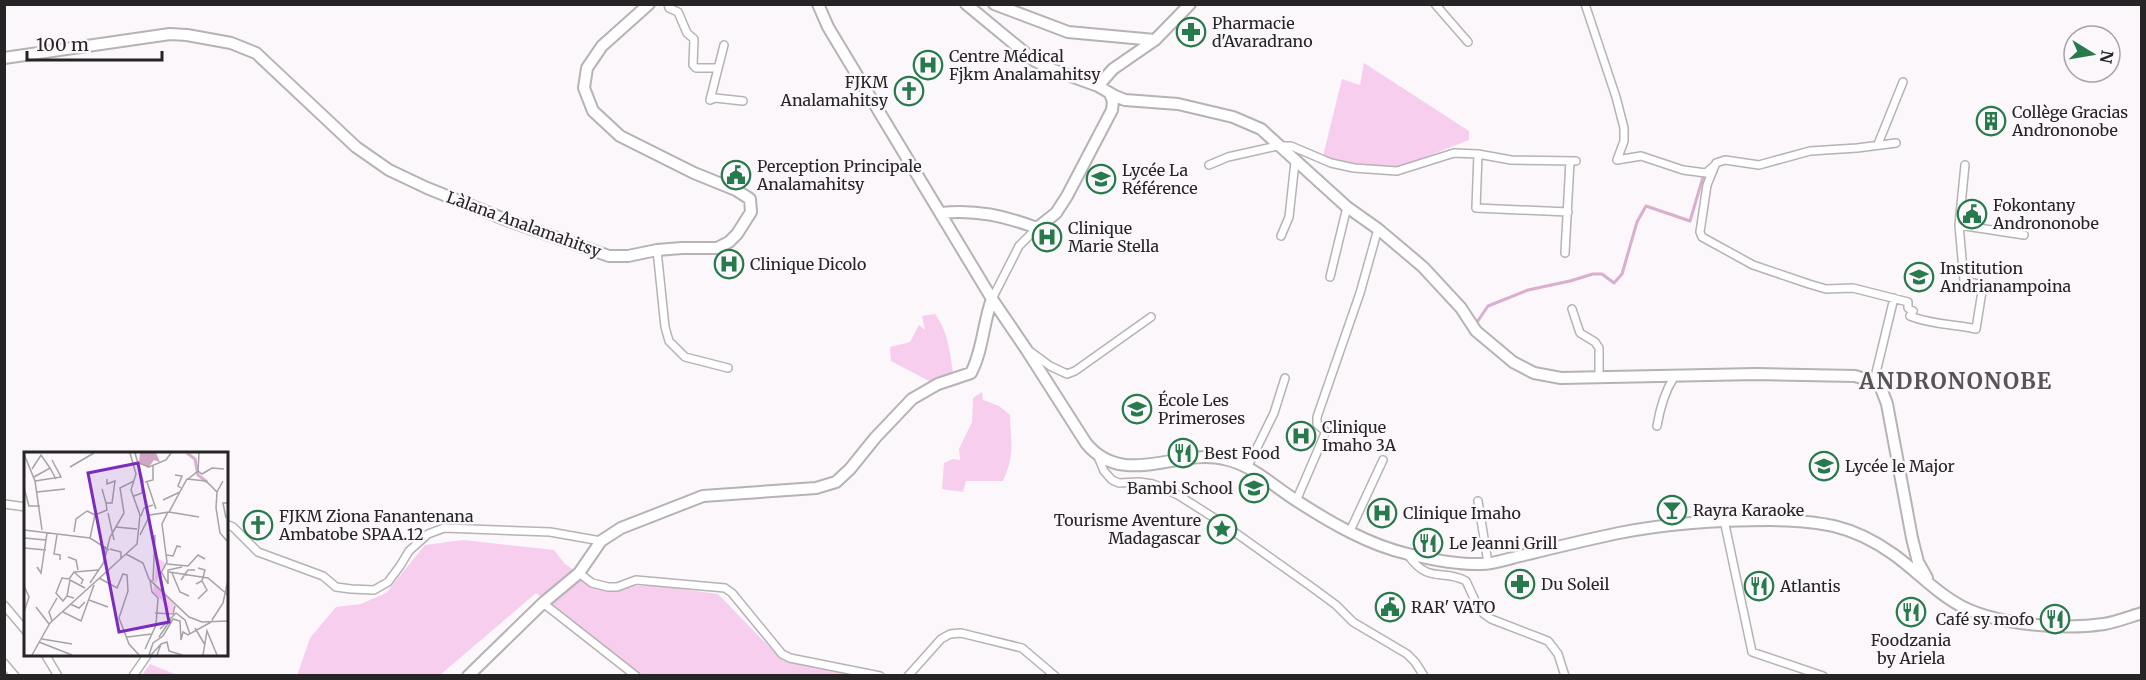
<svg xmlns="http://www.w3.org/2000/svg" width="2146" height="680" viewBox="0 0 2146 680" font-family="Merriweather,serif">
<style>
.green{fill:#f7ceed}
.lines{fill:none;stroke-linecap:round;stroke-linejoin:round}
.stream{stroke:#d9afcf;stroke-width:3}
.street-casing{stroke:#b6b2b5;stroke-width:10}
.secondary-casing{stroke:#b6b2b5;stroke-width:14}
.street{stroke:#fff;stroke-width:7}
.secondary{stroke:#fff;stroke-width:10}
.labels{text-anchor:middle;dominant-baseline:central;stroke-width:5;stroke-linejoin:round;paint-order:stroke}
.poi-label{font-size:16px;fill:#262425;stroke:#fbf7fa;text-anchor:start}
.street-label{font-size:16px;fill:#262425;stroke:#fbf7fa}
.district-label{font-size:22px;font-weight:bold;letter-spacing:1.5px;fill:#585456;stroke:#fbf7fa}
.inset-river{fill:none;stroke:#d9afcf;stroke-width:3}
.inset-road{fill:none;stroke:#a6a3a5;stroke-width:1.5}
.view{fill:#7b2cbf;fill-opacity:0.15;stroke:#7b2cbf;stroke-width:3}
.inset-edge{fill:none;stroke:#262425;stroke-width:3}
</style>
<rect width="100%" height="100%" fill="#fbf7fa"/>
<path class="green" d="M 1364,63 L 1469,131 L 1469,140 L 1400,167 L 1361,165 L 1323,156 L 1342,79 L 1360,85 Z
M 935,314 C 948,331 950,353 953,373 L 931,382 L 891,361 L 890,347 L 910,342 L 919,325 L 925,330 L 922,316 Z
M 982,392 L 983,400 L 999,406 L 1010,415 C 1011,443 1015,454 1003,481 L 966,481 L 963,492 L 942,489 L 944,463 L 953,459 L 960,460 L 959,449 L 972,422 L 973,398 Z
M 463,540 L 554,550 L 565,564 L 598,586 L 659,586 L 718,594 L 782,660 L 868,675 L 637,675 L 606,653 L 536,593 L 440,675 L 297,676 L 310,638 L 336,607 L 361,604 L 386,593 L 425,545 Z
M 150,664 L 177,675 L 142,675 Z"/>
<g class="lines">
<path class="stream" d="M 1475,325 L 1488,306 L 1528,290 L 1570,281 L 1593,274 L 1602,274 L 1614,283 L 1622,274 L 1637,222 L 1646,206 L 1690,221 L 1703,177"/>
<g class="street-casing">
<path id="street" d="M 668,4 L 669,8 L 678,12 L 687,33 L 694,39 L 693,65 L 696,68 L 717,68
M 1435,4 L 1468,42
M 1585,4 L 1616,97 L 1624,128 L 1624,141 L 1617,160 L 1641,156 L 1683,170 L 1706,173 L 1714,166
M 724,45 L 710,100 L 715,98 L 743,101
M 1896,143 L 1857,148 L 1810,151 L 1759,165 L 1725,160 L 1716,163 L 1707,185 L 1700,232 L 1702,237 L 1753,265 L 1809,284 L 1826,289 L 1853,288 L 1908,302 L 1908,308 L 1913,311 L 1910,316 C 1932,325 1954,324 1976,329 L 1983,285 L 1964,281 L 1959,225 L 2024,235
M 1878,144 L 1903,82
M 1478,154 L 1476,208 L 1568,212
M 1209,165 L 1228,157 L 1277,146 L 1291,146 L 1331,163 L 1354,168 L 1397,171 L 1454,153 L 1478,154 L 1511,160 L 1576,161
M 1959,225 L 1965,165
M 1281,236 L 1289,217 L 1295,162
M 657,250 L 665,327 L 669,341 L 685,357 L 728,368
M 1565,253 L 1570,161
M 1330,277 L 1347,207
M 992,299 L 1019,246 L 1037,228
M 1572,309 L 1580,333 L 1595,342 L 1599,348 L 1599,378
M 1031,352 L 1050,366 L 1067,374 L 1075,371 L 1151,317
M 1874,381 L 1894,298
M 1657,426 C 1660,408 1664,393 1674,377
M 1097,454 L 1104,471 L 1112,480 L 1119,483 L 1139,482 L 1153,484 L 1178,495 L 1219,521 L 1313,588 L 1336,605 L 1353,622 L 1407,654 L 1415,662 L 1424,676
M 1248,466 L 1274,413 L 1285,378
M 1296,501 L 1324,436 L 1325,431 L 1317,424 L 1317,417 L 1360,293 L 1378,229
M 1478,501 L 1488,563
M 4,504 L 26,507
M 1724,520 L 1752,652 L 1823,676
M 226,524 L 233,527 L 258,552 L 323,576 L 336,587 L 351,589 L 374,590 L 388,582 L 400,566 L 409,551 L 428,534 L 444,528 L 550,532 L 601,541
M 1350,531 L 1383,460
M 1408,555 C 1429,585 1443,568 1466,581 L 1478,607 L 1484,614 L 1491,619 L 1548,641 L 1558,654 L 1565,676
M 579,573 L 592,583 L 608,587 L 617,587 L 636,580 L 725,588 L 732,593 L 782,654 L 790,658 L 880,676
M 543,603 L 636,676
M 4,605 L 26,631
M 45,654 L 58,676
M 4,663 L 15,676
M 133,676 L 148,654
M 908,676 L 941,639 L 950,634 L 961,633 L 1022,648 L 1055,676"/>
</g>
<g class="secondary-casing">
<path id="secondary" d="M 818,4 L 828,27 L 992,299 L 1026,349 L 1086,443 C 1123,489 1177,448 1224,459 C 1253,465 1273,486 1297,501 C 1331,523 1369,545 1408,554 C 1429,559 1460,565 1481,564 C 1494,564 1507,559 1520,556 C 1553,548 1585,540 1619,533 C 1669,523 1719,520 1770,520 C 1819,521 1851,524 1893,554 C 1917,571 1938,595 1965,608 C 2001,625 2064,630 2104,624 C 2116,622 2129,617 2142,613
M 966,4 L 1035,61 L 1051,69 L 1098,86 L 1115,96 L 1125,100 L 1178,104 L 1233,117 L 1261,129 L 1347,207 L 1378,229 L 1423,267 L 1461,308 L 1476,331 L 1513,362 L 1534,373 L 1561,378 L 1756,374 L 1855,376 L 1875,382 L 1881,388 L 1887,404 L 1912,538 L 1918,562 L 1927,578
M 994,4 L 1068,32 L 1155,40
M 4,58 L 170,34 L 187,35 L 231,43 L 256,53 L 356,147 L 389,170 L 427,188 L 509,221 L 609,256 L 628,256 L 657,250 L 682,248 L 717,248 L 729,242 L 737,234 L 751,212 L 750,199 L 736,190 L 694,173 L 620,136 L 593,111 L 584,88 L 587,68 L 602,46 L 649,4
M 1098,86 L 1113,69 L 1155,40 L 1190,4
M 941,213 C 975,209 1005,216 1037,228 L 1056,213 L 1067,196 L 1112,110 L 1113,101 L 1110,94
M 468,676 L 543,603 L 579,573 L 601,541 L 621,528 L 703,496 L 816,488 L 836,482 L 850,469 L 875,438 L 912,399 L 938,384 L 971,373 C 983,350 983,323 992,299"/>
</g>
<use href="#street" class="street"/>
<use href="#secondary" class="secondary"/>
</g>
<defs>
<g id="pharmacy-ring" transform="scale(1.5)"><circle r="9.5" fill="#fbf7fa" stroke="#277a4c" stroke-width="1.5"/><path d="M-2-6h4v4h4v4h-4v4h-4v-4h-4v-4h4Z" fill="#277a4c"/></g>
<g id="hospital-ring" transform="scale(1.5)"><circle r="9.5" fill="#fbf7fa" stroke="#277a4c" stroke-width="1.5"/><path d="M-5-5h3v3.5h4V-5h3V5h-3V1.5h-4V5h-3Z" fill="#277a4c"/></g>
<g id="church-ring" transform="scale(1.5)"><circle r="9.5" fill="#fbf7fa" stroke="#277a4c" stroke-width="1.5"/><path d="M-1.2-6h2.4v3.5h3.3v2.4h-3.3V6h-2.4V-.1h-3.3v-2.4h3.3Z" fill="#277a4c"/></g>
<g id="building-ring" transform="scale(1.5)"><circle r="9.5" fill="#fbf7fa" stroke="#277a4c" stroke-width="1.5"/><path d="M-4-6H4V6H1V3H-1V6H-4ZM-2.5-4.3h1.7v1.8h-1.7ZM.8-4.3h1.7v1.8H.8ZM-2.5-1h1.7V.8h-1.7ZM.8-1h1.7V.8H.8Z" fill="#277a4c"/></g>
<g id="civic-ring" transform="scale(1.5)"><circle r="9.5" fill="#fbf7fa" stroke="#277a4c" stroke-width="1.5"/><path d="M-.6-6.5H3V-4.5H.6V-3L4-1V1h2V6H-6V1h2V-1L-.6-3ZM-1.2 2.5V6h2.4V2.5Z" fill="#277a4c"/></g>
<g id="school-ring" transform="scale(1.5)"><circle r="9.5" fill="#fbf7fa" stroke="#277a4c" stroke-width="1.5"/><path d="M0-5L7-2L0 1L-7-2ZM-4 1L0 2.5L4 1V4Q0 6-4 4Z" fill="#277a4c"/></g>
<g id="restaurant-ring" transform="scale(1.5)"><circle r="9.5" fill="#fbf7fa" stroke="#277a4c" stroke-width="1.5"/><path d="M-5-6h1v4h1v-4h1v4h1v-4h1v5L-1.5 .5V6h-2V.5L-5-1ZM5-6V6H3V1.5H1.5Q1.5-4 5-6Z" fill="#277a4c"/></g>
<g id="bar-ring" transform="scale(1.5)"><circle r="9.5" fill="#fbf7fa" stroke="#277a4c" stroke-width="1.5"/><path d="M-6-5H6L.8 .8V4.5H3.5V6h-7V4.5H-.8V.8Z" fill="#277a4c"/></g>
<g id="sight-ring" transform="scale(1.5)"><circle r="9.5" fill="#fbf7fa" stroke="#277a4c" stroke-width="1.5"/><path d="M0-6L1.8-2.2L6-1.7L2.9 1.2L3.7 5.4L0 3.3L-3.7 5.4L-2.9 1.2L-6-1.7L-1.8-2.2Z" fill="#277a4c"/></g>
</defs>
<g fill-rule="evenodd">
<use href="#pharmacy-ring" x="1191" y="32"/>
<use href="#hospital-ring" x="928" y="65"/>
<use href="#church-ring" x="909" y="91"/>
<use href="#building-ring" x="1991" y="121"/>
<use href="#civic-ring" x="736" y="175"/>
<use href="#school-ring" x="1101" y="179"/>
<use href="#civic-ring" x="1972" y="214"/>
<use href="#hospital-ring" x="1047" y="237"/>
<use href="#hospital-ring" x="729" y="264"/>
<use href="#school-ring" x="1919" y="277"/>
<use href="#school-ring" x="1137" y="409"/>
<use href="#hospital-ring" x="1301" y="436"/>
<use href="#restaurant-ring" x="1183" y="453"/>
<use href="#school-ring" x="1824" y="466"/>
<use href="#school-ring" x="1254" y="488"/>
<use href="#bar-ring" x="1672" y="510"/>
<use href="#hospital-ring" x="1382" y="513"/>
<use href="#church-ring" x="258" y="525"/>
<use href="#sight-ring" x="1222" y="529"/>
<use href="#restaurant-ring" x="1428" y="543"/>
<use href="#pharmacy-ring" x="1520" y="584"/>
<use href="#restaurant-ring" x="1759" y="586"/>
<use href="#civic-ring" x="1390" y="607"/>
<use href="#restaurant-ring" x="1911" y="612"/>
<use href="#restaurant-ring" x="2055" y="619"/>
</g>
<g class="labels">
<g class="poi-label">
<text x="1212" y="23">Pharmacie<tspan x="1212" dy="18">d'Avaradrano</tspan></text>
<text x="949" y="56">Centre Médical<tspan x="949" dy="18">Fjkm Analamahitsy</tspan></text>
<text x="888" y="82" text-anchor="end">FJKM<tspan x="888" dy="18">Analamahitsy</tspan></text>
<text x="2012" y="112">Collège Gracias<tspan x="2012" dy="18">Andrononobe</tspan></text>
<text x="757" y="166">Perception Principale<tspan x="757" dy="18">Analamahitsy</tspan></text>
<text x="1122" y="170">Lycée La<tspan x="1122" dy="18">Référence</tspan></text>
<text x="1993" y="205">Fokontany<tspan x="1993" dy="18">Andrononobe</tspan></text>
<text x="1068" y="228">Clinique<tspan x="1068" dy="18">Marie Stella</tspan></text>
<text x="750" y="264">Clinique Dicolo</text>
<text x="1940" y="268">Institution<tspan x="1940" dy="18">Andrianampoina</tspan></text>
<text x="1158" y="400">École Les<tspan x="1158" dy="18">Primeroses</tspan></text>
<text x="1322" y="427">Clinique<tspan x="1322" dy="18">Imaho 3A</tspan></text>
<text x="1204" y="453">Best Food</text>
<text x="1845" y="466">Lycée le Major</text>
<text x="1233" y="488" text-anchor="end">Bambi School</text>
<text x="1693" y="510">Rayra Karaoke</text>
<text x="1403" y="513">Clinique Imaho</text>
<text x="279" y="516">FJKM Ziona Fanantenana<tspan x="279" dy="18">Ambatobe SPAA.12</tspan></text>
<text x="1201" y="520" text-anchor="end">Tourisme Aventure<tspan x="1201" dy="18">Madagascar</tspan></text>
<text x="1449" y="543">Le Jeanni Grill</text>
<text x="1541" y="584">Du Soleil</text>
<text x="1780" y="586">Atlantis</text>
<text x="1411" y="607">RAR' VATO</text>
<text x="2034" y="619" text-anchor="end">Café sy mofo</text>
<text x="1911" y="640" text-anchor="middle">Foodzania<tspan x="1911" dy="18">by Ariela</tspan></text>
</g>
<g class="street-label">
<text transform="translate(524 224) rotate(20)">Làlana Analamahitsy</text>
</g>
<g class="district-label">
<text x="1956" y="381">ANDRONONOBE</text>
</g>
</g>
<g transform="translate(24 452)">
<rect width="204" height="204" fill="#fbf7fa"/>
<path d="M 133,105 L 142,112 L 131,132 L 151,153 L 149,161 L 142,160 L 142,151 L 129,141 Z" fill="#f7ceed"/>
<path d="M 116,1 L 132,1 L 136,10 L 130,8 L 124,16 L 115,10 Z" fill="#cfa6c5"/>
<path class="inset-river" d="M 163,1 L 171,7 L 174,23 L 183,30"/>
<path class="inset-road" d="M 0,2 L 11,29 L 18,78M 115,11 L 125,15 L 142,8 L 147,1M 46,15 L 70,1M 8,17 L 17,3 L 26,16M 174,19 L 178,22 L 188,16 L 200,17M 151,23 L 158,24 L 154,34 L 157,36M 10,25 L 26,16 L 32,27M 164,27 L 174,19 L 175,1M 11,29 L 37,25 L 28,8M 199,29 L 193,40 L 192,56 L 196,81 L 204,90M 121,30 L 129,28 L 129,14M 123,30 L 132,57M 0,36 L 5,54 L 16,54M 78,37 L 82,51 L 88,51 L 91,29 L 83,32 L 83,27M 13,40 L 41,37M 110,44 L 118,41 L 119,29 L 111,1M 139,48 L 156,40M 63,59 L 71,63 L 66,86M 145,60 L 175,65M 84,61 L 90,88M 71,63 L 83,58 L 82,51M 117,64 L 120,56 L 129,53M 202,66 L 199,51 L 204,51M 92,75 L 113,77M 0,78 L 66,86 L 85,98M 50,80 L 52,67 L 63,59M 33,83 L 30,102 L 36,103 L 36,108M 116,83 L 126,63 L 145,60 L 163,27 L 182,29 L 193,40M 0,86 L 22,88M 0,96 L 22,98M 86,97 L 97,100 L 97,107M 102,102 L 119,111 L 125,127 L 165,165 L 178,170 L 204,169M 142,103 L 149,104 L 153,94 L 157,95M 44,105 L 52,108 L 54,118M 80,110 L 86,85 L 100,61 L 96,36 L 110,29M 143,112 L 164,114 L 174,103 L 181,107M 13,115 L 17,121 L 23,81M 50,120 L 74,118M 145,120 L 184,126 L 204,143M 138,121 L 144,132 L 144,118 L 158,115M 148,121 L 156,140 L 165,144M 136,123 L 143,110 L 138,72 L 144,60M 75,126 L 93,136 L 99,122 L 103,123 L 104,139 L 95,166 L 105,192 L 115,203M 45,127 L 50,120 L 59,128 L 57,132M 157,128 L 164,118 L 171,118M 129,129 L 131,83M 66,131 L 80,110 L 81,94M 172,132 L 178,129 L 181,118 L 174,116M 0,134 L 5,145 L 0,160M 43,144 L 39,149 L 32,141 L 38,126 L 45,127M 50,146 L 43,144 L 46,128 L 61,136M 174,147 L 183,138 L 178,129M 65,148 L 84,155M 46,152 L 55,156 L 61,150M 12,155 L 25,172M 39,160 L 57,169 L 70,133M 131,161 L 149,162 L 151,154M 188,168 L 199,151 L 204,128M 28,169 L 25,160 L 33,146M 171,176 L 181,193M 136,177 L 152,161 L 161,168 L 166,182M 103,185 L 128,182M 135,185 L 147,167M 18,187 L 48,192M 15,190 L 48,203M 137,192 L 143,190 L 145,199 L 158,203M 121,197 L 132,173 L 134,146 L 128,140 L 126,128M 8,203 L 26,171 L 113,92 L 116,63 L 107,38 L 112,22 L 106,1M 125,203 L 129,191 L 139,184 L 149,167 L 156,169 L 157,188 L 159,180 L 164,183 L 189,169M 127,203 L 137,192 L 133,203M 179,203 L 183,179 L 193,203"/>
<path class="view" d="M 114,11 L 145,170 L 95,180 L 64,21 Z"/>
<rect width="204" height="204" class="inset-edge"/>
</g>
<rect width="2146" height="680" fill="none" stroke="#262425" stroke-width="12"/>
<g transform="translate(2092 54) rotate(101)"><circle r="28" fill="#fbf7fa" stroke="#a6a3a5" stroke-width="1.5"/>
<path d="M0-4.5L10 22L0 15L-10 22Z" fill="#277a4c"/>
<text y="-9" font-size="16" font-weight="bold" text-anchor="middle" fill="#262425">N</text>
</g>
<path d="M27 51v9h135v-9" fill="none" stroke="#262425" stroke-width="3"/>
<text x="36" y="51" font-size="18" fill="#262425" stroke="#fbf7fa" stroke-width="4.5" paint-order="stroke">100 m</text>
</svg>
